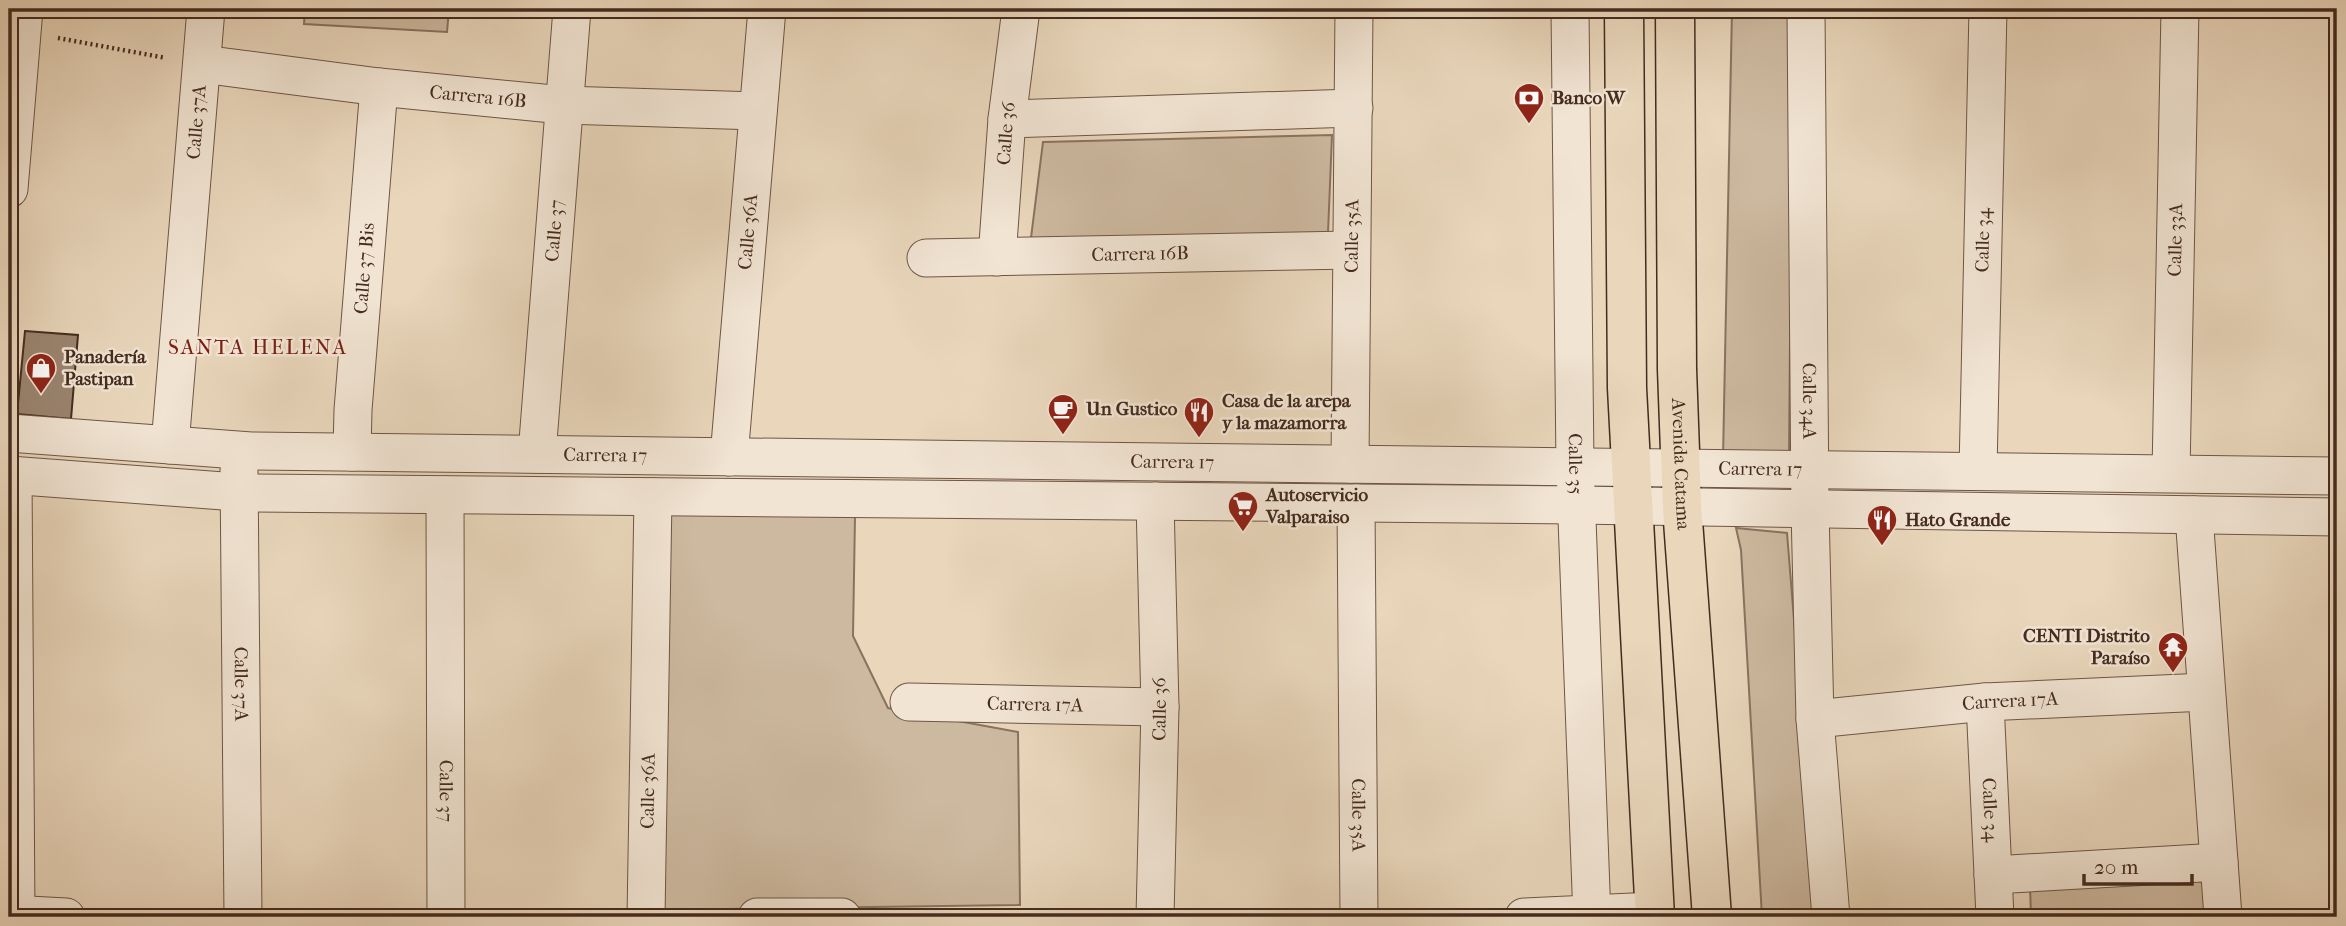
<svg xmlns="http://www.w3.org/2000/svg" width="2346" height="926" viewBox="0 0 2346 926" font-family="'IM FELL French Canon',serif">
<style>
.green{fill:#cdb9a0;stroke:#897260;stroke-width:2}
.building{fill:#9a8470;stroke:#452b1f;stroke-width:2}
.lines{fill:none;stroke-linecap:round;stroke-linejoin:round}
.minor-casing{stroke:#6e5646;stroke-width:39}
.major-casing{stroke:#452b1f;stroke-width:41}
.path{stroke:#452b1f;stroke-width:4.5;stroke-dasharray:2 3.5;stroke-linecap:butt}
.minor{stroke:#f1e4d3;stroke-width:37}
.major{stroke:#e9d6bb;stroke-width:38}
.labels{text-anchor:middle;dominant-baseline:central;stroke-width:5;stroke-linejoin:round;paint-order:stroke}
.street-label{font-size:19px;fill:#452b1f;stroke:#f1e4d3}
.poi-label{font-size:19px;font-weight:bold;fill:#452b1f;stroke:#f1e4d3;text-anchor:start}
.neighbourhood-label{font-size:21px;letter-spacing:2px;fill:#7a1f14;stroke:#f1e4d3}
</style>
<rect width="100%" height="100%" fill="#e9d6bb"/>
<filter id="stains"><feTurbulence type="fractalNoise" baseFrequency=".00286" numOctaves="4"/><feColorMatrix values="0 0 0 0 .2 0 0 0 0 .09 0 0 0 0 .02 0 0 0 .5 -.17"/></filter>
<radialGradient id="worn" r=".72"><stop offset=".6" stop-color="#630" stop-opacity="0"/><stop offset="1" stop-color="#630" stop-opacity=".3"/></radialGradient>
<path class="green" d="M 305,9 L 449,9 L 447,32 L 304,24 Z
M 1732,9 L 1793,9 L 1789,456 L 1723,458 Z
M 1332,135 L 1328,233 L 1030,246 L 1043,142 Z
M 664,506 L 855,516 L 853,636 L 888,708 L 1018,732 L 1020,905 L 656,910 Z
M 1736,528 L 1787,533 L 1818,917 L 1762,917 L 1741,550 Z
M 2209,877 L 2213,917 L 2031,917 L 2030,885 Z"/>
<path class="building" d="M 25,331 L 78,335 L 71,419 L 17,414 Z"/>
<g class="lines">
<g class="minor-casing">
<g id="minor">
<path id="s1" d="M 1570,9 L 1575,466 L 1592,917"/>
<path id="s2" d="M 1806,9 L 1810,509 L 1815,719 L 1831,917"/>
<path id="s3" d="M 202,64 L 379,87 L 563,105 L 758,111"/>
<path d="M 1007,119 L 1354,108"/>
<path d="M 9,189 L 24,9"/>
<path id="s4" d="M 997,257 L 1007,119 L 1021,9"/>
<path id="s5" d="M 926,258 L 1351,250"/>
<path id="s6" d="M 9,433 L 251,451 L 2337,476"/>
<path id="s7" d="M 170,445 L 206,9"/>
<path id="s8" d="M 352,452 L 353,410 L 379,87"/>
<path id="s9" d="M 537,454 L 572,9"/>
<path id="s10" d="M 729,457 L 767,9"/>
<path id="s11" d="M 1350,464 L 1354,9"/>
<path id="s12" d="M 239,470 L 243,917"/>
<path id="s13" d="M 1978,471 L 1988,9"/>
<path id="s14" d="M 2171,473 L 2180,9"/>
<path d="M 9,475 L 250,493 L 1576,505 L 2337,517"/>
<path d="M 13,475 L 16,917"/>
<path id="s15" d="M 445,495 L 446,917"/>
<path id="s16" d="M 1356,503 L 1359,917"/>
<path d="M 2194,515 L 2223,917"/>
<path id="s17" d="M 909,702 L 1160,707"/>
<path id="s18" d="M 1985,702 L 1995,917"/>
<path id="s19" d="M 1815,719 L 1985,702 L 2206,692"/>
<path d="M 1993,875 L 2219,862"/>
<path d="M 9,914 L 66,917"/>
<path id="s20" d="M 646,917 L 653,497"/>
<path d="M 757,917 L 842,917"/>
<path id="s21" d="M 1155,917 L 1160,707 L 1155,501"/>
<path d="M 1524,917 L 1654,911"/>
</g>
</g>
<g class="major-casing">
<g id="major">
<path d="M 1624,9 L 1627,388 L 1655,917"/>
<path id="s22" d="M 1675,9 L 1677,369 L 1682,507 L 1712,917"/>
</g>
</g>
<path class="path" d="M 58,38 L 166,58"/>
<use href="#minor" class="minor"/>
<use href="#major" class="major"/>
</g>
<defs>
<g id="bank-pin" transform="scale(1.575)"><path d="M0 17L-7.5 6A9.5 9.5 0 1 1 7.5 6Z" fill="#8f2418" stroke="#f1e4d3"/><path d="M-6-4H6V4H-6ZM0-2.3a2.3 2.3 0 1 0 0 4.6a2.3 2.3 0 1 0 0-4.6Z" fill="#fff"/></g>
<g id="shop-pin" transform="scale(1.575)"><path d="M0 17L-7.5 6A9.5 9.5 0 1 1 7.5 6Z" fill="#8f2418" stroke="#f1e4d3"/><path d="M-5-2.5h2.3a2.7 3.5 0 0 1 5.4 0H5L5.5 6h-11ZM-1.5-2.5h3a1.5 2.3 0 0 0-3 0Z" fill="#fff"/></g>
<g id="cafe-pin" transform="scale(1.575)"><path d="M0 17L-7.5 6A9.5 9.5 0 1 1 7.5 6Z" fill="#8f2418" stroke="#f1e4d3"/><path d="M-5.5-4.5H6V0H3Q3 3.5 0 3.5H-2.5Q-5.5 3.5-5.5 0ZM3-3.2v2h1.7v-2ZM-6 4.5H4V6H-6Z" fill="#fff"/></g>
<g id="restaurant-pin" transform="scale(1.575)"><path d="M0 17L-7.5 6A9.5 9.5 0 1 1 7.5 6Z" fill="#8f2418" stroke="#f1e4d3"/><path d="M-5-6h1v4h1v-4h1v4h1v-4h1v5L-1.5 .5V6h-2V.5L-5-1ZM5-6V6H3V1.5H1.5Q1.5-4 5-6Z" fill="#fff"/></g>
<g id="supermarket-pin" transform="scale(1.575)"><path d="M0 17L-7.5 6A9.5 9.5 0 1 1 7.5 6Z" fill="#8f2418" stroke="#f1e4d3"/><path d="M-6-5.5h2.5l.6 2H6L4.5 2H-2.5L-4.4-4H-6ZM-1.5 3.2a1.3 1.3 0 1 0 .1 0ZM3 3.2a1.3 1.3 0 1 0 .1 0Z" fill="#fff"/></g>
<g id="temple-pin" transform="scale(1.575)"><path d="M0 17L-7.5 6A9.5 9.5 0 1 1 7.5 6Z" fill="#8f2418" stroke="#f1e4d3"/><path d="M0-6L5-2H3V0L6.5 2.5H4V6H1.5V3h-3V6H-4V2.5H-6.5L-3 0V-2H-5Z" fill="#fff"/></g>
</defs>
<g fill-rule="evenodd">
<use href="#bank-pin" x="1529" y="98"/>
<use href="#shop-pin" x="41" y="368"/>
<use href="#cafe-pin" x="1063" y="409"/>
<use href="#restaurant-pin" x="1199" y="412"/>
<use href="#supermarket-pin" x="1243" y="506"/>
<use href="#restaurant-pin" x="1882" y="520"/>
<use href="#temple-pin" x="2173" y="647"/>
</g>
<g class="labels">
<g class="street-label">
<text stroke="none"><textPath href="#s3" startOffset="278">Carrera 16B</textPath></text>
<text stroke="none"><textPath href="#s7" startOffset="324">Calle 37A</textPath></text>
<text stroke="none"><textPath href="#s4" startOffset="124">Calle 36</textPath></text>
<text stroke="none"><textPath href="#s9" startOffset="224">Calle 37</textPath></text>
<text stroke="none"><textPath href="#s10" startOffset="226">Calle 36A</textPath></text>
<text stroke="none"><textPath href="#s11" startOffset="228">Calle 35A</textPath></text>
<text stroke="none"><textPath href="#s13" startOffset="231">Calle 34</textPath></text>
<text stroke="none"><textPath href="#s14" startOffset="233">Calle 33A</textPath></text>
<text stroke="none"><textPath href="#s5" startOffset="214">Carrera 16B</textPath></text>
<text stroke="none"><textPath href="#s8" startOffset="184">Calle 37 Bis</textPath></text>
<text stroke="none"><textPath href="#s2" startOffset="392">Calle 34A</textPath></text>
<text stroke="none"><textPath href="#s6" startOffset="597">Carrera 17</textPath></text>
<text stroke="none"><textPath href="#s6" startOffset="1164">Carrera 17</textPath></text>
<text stroke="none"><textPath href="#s1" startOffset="455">Calle 35</textPath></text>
<text stroke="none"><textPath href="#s22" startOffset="455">Avenida Catama</textPath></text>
<text stroke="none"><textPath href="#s6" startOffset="1752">Carrera 17</textPath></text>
<text stroke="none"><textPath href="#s12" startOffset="214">Calle 37A</textPath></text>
<text stroke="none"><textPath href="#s19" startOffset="196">Carrera 17A</textPath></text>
<text stroke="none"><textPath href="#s17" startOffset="126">Carrera 17A</textPath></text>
<text stroke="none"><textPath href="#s21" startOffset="208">Calle 36</textPath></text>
<text stroke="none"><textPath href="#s15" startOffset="296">Calle 37</textPath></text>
<text stroke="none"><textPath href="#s20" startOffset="126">Calle 36A</textPath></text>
<text stroke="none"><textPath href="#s18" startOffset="108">Calle 34</textPath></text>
<text stroke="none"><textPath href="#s16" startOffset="312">Calle 35A</textPath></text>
</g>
<g class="poi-label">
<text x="1552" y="98">Banco W</text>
<text x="64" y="357">Panadería<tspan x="64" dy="22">Pastipan</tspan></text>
<text x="1222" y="401">Casa de la arepa<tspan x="1222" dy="22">y la mazamorra</tspan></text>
<text x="1086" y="409">Un Gustico</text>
<text x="1266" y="495">Autoservicio<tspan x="1266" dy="22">Valparaiso</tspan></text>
<text x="1905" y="520">Hato Grande</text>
<text x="2150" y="636" text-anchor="end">CENTI Distrito<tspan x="2150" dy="22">Paraíso</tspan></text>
</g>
<g class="neighbourhood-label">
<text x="258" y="347">SANTA HELENA</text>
</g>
</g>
<rect width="2346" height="926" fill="none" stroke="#e9d6bb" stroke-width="35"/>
<rect x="10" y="10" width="2325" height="905" fill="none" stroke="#452b1f" stroke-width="3.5"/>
<rect x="18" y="18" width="2311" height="891" fill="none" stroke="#452b1f" stroke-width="2"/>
<path d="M2084 874v10h108v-10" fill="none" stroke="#452b1f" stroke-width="3.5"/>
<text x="2094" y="874" font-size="21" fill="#452b1f" stroke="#f1e4d3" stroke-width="5" paint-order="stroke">20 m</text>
<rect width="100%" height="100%" filter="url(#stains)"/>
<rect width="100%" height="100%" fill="url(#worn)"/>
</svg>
